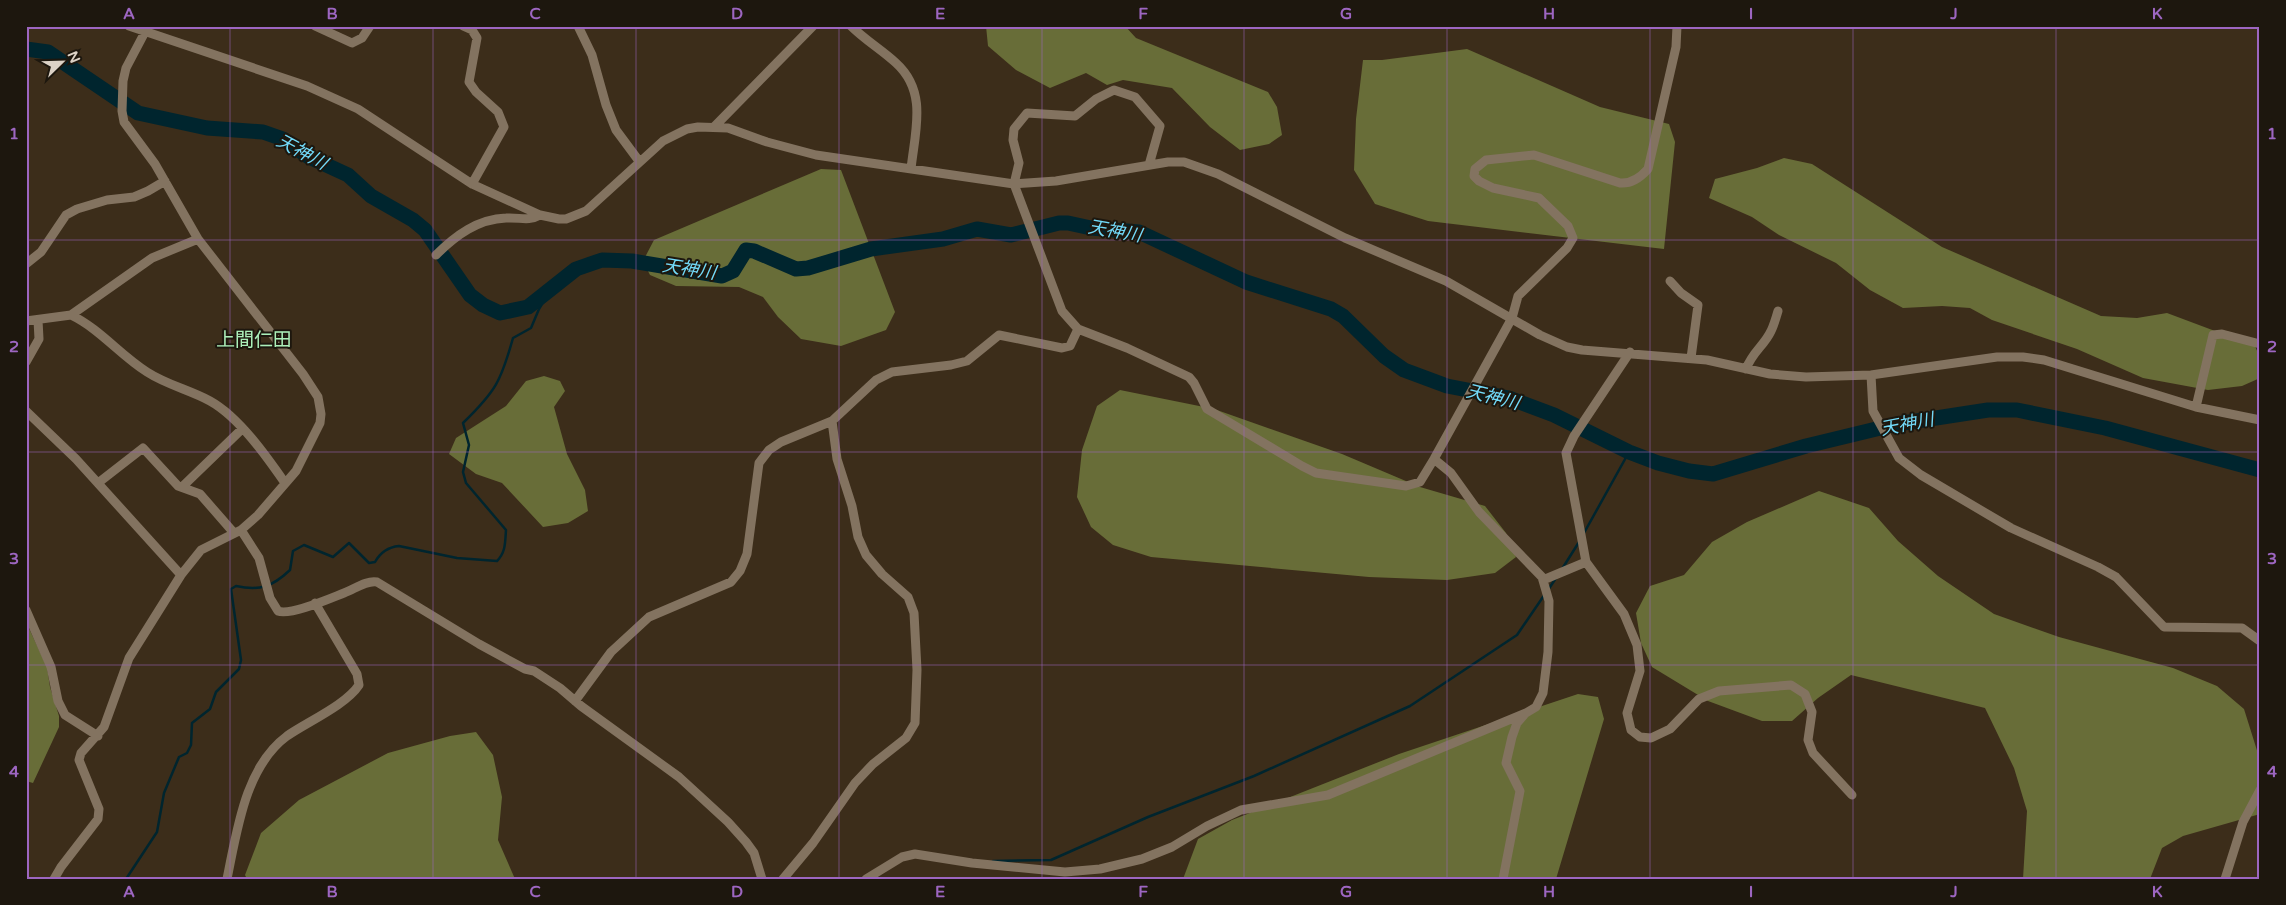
<svg xmlns="http://www.w3.org/2000/svg" width="2286" height="905" viewBox="0 0 2286 905" font-family="'Varela Round','Noto Sans JP',sans-serif">
<style>
.forest{fill:#686d38}
.lines{fill:none;stroke-linecap:round;stroke-linejoin:round}
.stream{stroke:#00252e;stroke-width:2.5}
.river{stroke:#00252e;stroke-width:15}
.minor{stroke:#837360;stroke-width:9}
.grid{fill:none;stroke:#9d66c1;stroke-width:1;stroke-opacity:0.55}
.labels{text-anchor:middle;dominant-baseline:central;stroke-width:4;stroke-linejoin:round;paint-order:stroke}
.water-label{font-size:18px;font-style:italic;fill:#72daf9;stroke:#1d170e}
.quarter-label{font-size:19px;fill:#acefb9;stroke:#1d170e}
.neatline{fill:none;stroke:#9d66c1;stroke-width:2}
.grid-label{font-size:16px;text-anchor:middle;font-weight:bold;fill:#9d66c1}
</style>
<rect width="100%" height="100%" fill="#3c2d1a"/>
<path class="forest" d="M 986,26 L 1125,26 L 1136,38 L 1268,92 L 1277,107 L 1282,135 L 1269,144 L 1240,150 L 1210,127 L 1172,88 L 1123,80 L 1107,85 L 1086,73 L 1050,88 L 1016,70 L 988,46 Z
M 1467,49 L 1600,107 L 1669,124 L 1675,142 L 1664,249 L 1428,221 L 1375,204 L 1354,170 L 1356,119 L 1363,60 L 1382,60 Z
M 1784,158 L 1812,164 L 1942,247 L 2101,316 L 2137,318 L 2167,313 L 2255,346 L 2260,358 L 2260,378 L 2242,386 L 2208,390 L 2143,378 L 2077,349 L 1992,320 L 1970,308 L 1942,306 L 1903,308 L 1870,290 L 1836,263 L 1779,235 L 1752,217 L 1709,198 L 1715,179 L 1757,168 Z
M 821,169 L 841,170 L 895,312 L 886,330 L 841,346 L 801,339 L 778,317 L 763,297 L 739,287 L 676,286 L 650,275 L 643,261 L 654,240 Z
M 544,376 L 560,381 L 565,391 L 554,407 L 567,454 L 585,490 L 588,511 L 568,523 L 543,527 L 502,483 L 476,474 L 449,454 L 456,438 L 506,406 L 526,381 Z
M 1120,390 L 1214,409 L 1342,454 L 1420,487 L 1485,506 L 1506,533 L 1516,557 L 1495,573 L 1447,580 L 1369,577 L 1151,557 L 1113,545 L 1091,527 L 1077,497 L 1082,450 L 1097,406 Z
M 1819,491 L 1869,508 L 1898,541 L 1938,576 L 1994,614 L 2059,637 L 2173,668 L 2217,686 L 2244,709 L 2260,760 L 2260,814 L 2183,836 L 2162,848 L 2150,879 L 2023,879 L 2027,811 L 2014,768 L 1985,708 L 1851,675 L 1818,698 L 1792,721 L 1762,721 L 1708,701 L 1652,667 L 1641,643 L 1636,613 L 1650,586 L 1684,575 L 1712,542 L 1747,522 Z
M 26,622 L 47,667 L 50,687 L 59,716 L 59,727 L 33,783 L 26,781 Z
M 1578,694 L 1598,697 L 1604,719 L 1556,879 L 1183,879 L 1198,839 L 1232,820 L 1399,754 Z
M 476,732 L 493,755 L 502,797 L 498,840 L 515,879 L 247,879 L 245,875 L 261,833 L 299,800 L 388,753 L 450,736 Z"/>
<g class="lines">
<path class="stream" d="M 1584,533 L 1629,452
M 1562,569 L 1579,542
M 1548,590 L 1556,578
M 993,861 L 1051,860 L 1148,817 L 1254,776 L 1410,706 L 1517,635 L 1545,594
M 126,879 L 157,832 L 164,793 L 179,757 L 187,753 L 191,745 L 192,723 L 210,709 L 216,692 L 239,669 L 241,660 L 231,589 L 236,586 C 260,591 272,587 290,570 L 293,551 L 304,545 L 333,557 L 349,543 L 369,563 L 375,562 C 380,553 389,547 399,546 L 457,558 L 497,561 C 506,552 505,542 506,530 L 466,483 L 463,472 L 469,445 L 463,423 C 496,391 501,381 513,338 L 531,328 L 539,309 L 549,292"/>
<path class="river" d="M 26,49 L 48,52 L 138,113 L 207,128 L 263,132 L 283,139 L 309,157 L 348,175 L 371,196 L 413,220 L 425,230 L 470,295 L 483,305 L 500,313 L 528,307 L 576,269 L 602,260 L 632,261 L 722,276 L 733,271 L 746,250 L 754,251 L 796,269 L 808,268 L 871,249 L 943,239 L 977,229 L 1011,235 L 1059,223 L 1068,223 L 1091,228 L 1139,232 L 1246,282 L 1331,309 L 1343,316 L 1384,356 L 1404,370 L 1447,386 L 1509,398 L 1554,415 L 1629,452 L 1658,463 L 1689,471 L 1713,474 L 1806,446 L 1897,424 L 1988,410 L 2017,410 L 2105,428 L 2260,470"/>
<path class="minor" d="M 129,26 L 307,86 L 358,109 L 472,184 L 540,215 L 559,219 L 566,219 L 586,211 L 663,141 L 687,129 L 698,127 L 728,128 L 767,142 L 816,155 L 1014,184 L 1056,181 L 1168,162 L 1184,162 L 1218,174 L 1345,238 L 1446,281 L 1540,335 L 1567,347 L 1582,350 L 1707,360 L 1770,374 L 1806,377 L 1871,375 L 1997,357 L 2023,357 L 2044,360 L 2196,407 L 2260,420
M 315,26 L 352,43 L 362,38 L 370,26
M 463,26 L 472,30 L 477,38 L 469,82 L 476,92 L 498,112 L 504,127 L 472,184
M 578,26 L 592,55 L 606,105 L 616,130 L 639,161
M 851,26 C 865,40 882,50 896,63 C 928,92 915,131 911,169
M 714,127 L 813,26
M 1149,165 L 1160,126 L 1135,97 L 1114,90 L 1096,99 L 1075,116 L 1027,113 L 1014,129 L 1013,140 L 1019,163 L 1014,184 L 1062,311 L 1078,329 L 1127,348 L 1189,377 L 1194,383 L 1207,409 L 1302,466 L 1316,473 L 1406,486 L 1420,482 L 1434,459 L 1512,318 L 1518,296 L 1567,248 L 1573,238 L 1568,226 L 1539,198 L 1493,188 L 1479,181 L 1474,176 L 1475,169 L 1486,160 L 1534,155 L 1620,183 C 1631,184 1640,178 1648,169 L 1676,47 L 1677,26
M 436,255 C 456,235 478,219 506,218 C 521,217 527,222 540,215
M 26,264 L 41,252 L 66,215 L 77,209 L 107,200 L 134,197 L 148,191 L 165,181
M 1670,281 L 1681,293 L 1698,305 L 1691,358
M 71,315 C 100,329 120,355 147,372 C 167,385 190,390 210,401 C 239,417 267,457 285,483
M 26,321 L 71,315 L 152,258 L 198,239
M 1630,352 L 1574,436 L 1566,453 L 1586,562 L 1624,614 L 1637,645 L 1640,671 L 1627,713 L 1631,730 L 1640,737 L 1651,738 L 1670,729 L 1699,699 L 1719,691 L 1791,685 L 1805,694 L 1812,712 L 1808,740 L 1813,753 L 1852,795
M 26,362 L 39,339 L 38,320
M 1746,369 C 1753,351 1764,346 1771,331 C 1774,325 1776,318 1778,311
M 1871,375 L 1873,411 L 1899,458 L 1921,475 L 2011,528 L 2098,567 L 2116,577 L 2164,627 L 2242,628 L 2260,641
M 2196,407 L 2213,335 L 2222,334 L 2260,344
M 26,411 L 76,459 L 181,575
M 98,483 L 143,448 L 178,486 L 200,494 L 234,533
M 182,487 L 242,429
M 241,530 L 259,558 L 270,598 L 278,611 C 290,616 331,598 344,593 C 355,589 366,580 377,582 L 479,644 L 525,669 L 534,671 L 560,688 L 581,706 L 679,777 L 728,822 L 746,842 L 754,853 L 762,879
M 1543,580 L 1586,562
M 26,610 L 51,667 L 58,701 L 65,715 L 98,736
M 575,701 L 611,652 L 649,617 L 731,582 L 740,571 L 747,554 L 759,463 L 769,450 L 781,442 L 832,421 L 876,380 L 892,372 L 951,365 L 967,361 L 999,335 L 1062,348 L 1070,346 L 1078,329
M 54,879 L 61,867 L 98,819 L 99,809 L 79,760 L 81,753 L 104,727 L 129,658 L 181,575 L 201,550 L 241,530 L 258,515 L 296,471 L 320,423 L 321,414 L 318,397 L 303,374 L 198,239 L 155,164 L 124,122 L 122,111 L 123,81 L 126,68 L 145,32
M 227,879 C 237,831 245,767 287,736 C 307,722 346,705 359,685 L 357,674 L 315,603
M 783,879 L 813,843 L 855,783 L 873,764 L 906,738 L 915,723 L 917,670 L 914,613 L 908,597 L 882,574 L 866,555 L 858,537 L 852,506 L 837,459 L 832,421
M 866,879 L 902,857 L 915,854 L 972,863 L 1065,872 L 1100,869 L 1142,859 L 1172,847 L 1207,826 L 1241,810 L 1328,795 L 1526,713 L 1536,707 L 1543,693 L 1548,652 L 1549,601 L 1542,577 L 1479,512 L 1451,473 L 1434,459
M 1503,879 L 1520,791 L 1506,763 L 1512,737 L 1517,723 L 1524,715
M 2225,879 L 2243,822 L 2260,790"/>
</g>
<path class="grid" d="M 230,26 L 230,879M 433,26 L 433,879M 636,26 L 636,879M 839,26 L 839,879M 1042,26 L 1042,879M 1244,26 L 1244,879M 1447,26 L 1447,879M 1650,26 L 1650,879M 1853,26 L 1853,879M 2056,26 L 2056,879M 26,240 L 2260,240M 26,452 L 2260,452M 26,665 L 2260,665"/>
<g class="labels">
<g class="water-label">
<text transform="translate(302 152) rotate(28)">天神川</text>
<text transform="translate(1115 231) rotate(10)">天神川</text>
<text transform="translate(689 269) rotate(9)">天神川</text>
<text transform="translate(1493 397) rotate(14)">天神川</text>
<text transform="translate(1907 424) rotate(-11)">天神川</text>
</g>
<g class="quarter-label">
<text x="254" y="340">上間仁田</text>
</g>
</g>
<rect width="2286" height="905" fill="none" stroke="#1d170e" stroke-width="55"/>
<g transform="translate(62 62) rotate(67)" stroke="#1d170e" stroke-width="4" paint-order="stroke">
<path d="M0-4L9 19L0 12L-9 19Z" fill="#dcd2c6"/>
<text y="-8" font-size="14" font-weight="bold" text-anchor="middle" fill="#dcd2c6">N</text>
</g>
<rect x="28" y="28" width="2230" height="850" class="neatline"/>
<g class="grid-label">
<text x="129" y="19">A</text>
<text x="332" y="19">B</text>
<text x="535" y="19">C</text>
<text x="737" y="19">D</text>
<text x="940" y="19">E</text>
<text x="1143" y="19">F</text>
<text x="1346" y="19">G</text>
<text x="1549" y="19">H</text>
<text x="1751" y="19">I</text>
<text x="1954" y="19">J</text>
<text x="2157" y="19">K</text>
<text x="14" y="139">1</text>
<text x="2272" y="139">1</text>
<text x="14" y="352">2</text>
<text x="2272" y="352">2</text>
<text x="14" y="564">3</text>
<text x="2272" y="564">3</text>
<text x="14" y="777">4</text>
<text x="2272" y="777">4</text>
<text x="129" y="897">A</text>
<text x="332" y="897">B</text>
<text x="535" y="897">C</text>
<text x="737" y="897">D</text>
<text x="940" y="897">E</text>
<text x="1143" y="897">F</text>
<text x="1346" y="897">G</text>
<text x="1549" y="897">H</text>
<text x="1751" y="897">I</text>
<text x="1954" y="897">J</text>
<text x="2157" y="897">K</text>
</g>
</svg>
